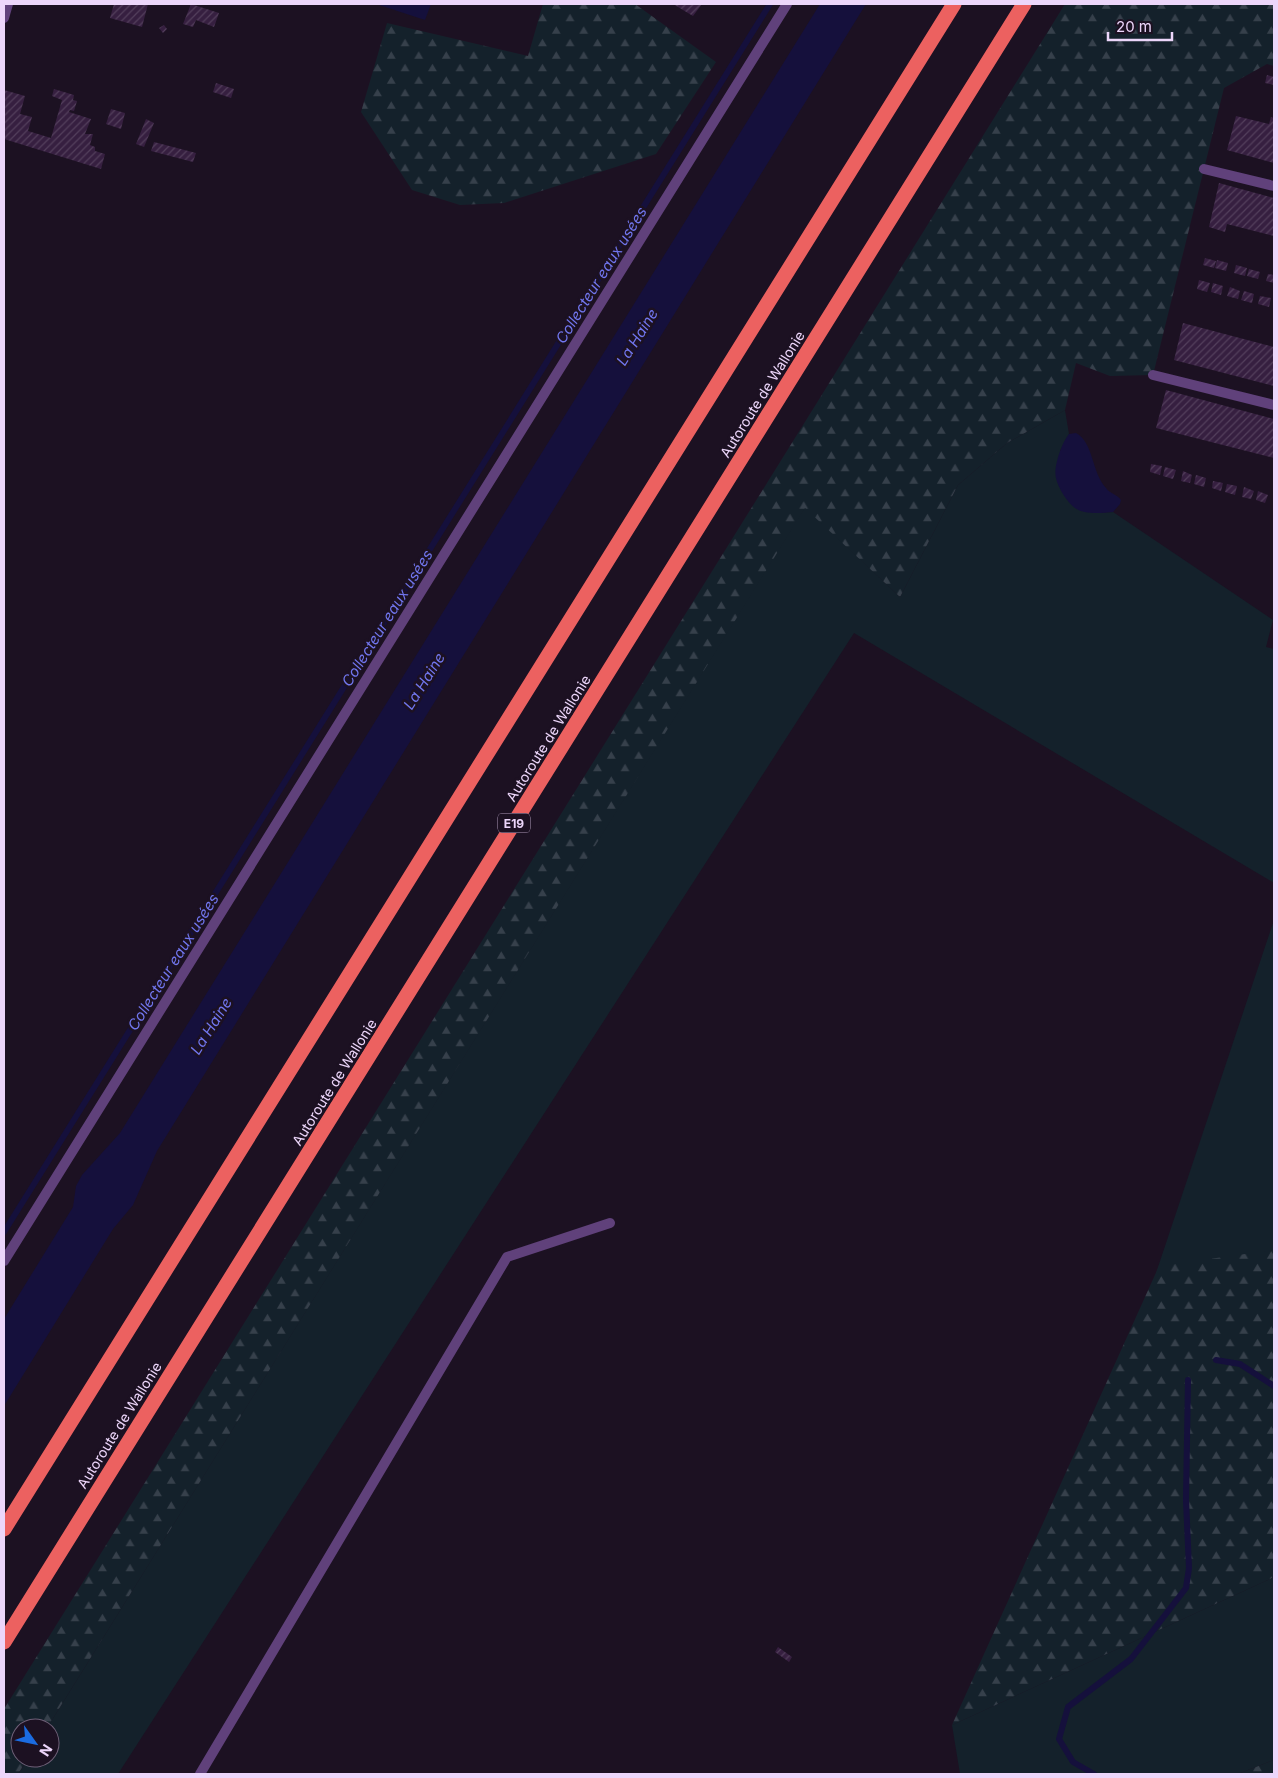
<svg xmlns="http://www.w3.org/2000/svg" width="1278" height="1778" viewBox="0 0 1278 1778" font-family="Inter,sans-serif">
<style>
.green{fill:#14212b}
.forest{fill:url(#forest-firs)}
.water{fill:#15103c}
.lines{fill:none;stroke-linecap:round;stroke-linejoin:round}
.stream{stroke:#15103c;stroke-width:6}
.building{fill:url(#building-hatch)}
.service{stroke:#60417b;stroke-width:10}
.minor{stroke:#60417b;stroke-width:10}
.motorway{stroke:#ec6160;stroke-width:15}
.labels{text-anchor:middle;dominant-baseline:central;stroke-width:5;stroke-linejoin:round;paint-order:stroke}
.shield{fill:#1c1122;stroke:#ae9bb9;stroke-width:1}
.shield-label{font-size:12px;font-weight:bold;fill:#ecd6fa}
.street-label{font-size:14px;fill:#ecd6fa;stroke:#1c1122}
.water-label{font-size:15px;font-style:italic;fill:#7176ee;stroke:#1c1122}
</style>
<defs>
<pattern id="forest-firs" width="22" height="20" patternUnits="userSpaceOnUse" patternTransform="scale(1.25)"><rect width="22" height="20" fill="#14212b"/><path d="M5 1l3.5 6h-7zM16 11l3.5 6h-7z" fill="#36404b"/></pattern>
<pattern id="building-hatch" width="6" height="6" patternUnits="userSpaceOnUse" patternTransform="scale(1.25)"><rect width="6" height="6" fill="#361f40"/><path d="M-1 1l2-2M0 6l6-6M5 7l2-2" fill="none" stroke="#533f5c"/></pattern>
</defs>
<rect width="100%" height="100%" fill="#1c1122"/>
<path class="green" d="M 1065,410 L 1069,434 L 1060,451 L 1093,513 L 1113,512 L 1273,620 L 1266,647 L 1274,649 L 1274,883 L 854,633 L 118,1774 L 18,1774 L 29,1758 L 50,1758 L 50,1728 L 47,1728 L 805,507 L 900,597 L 958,485 L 1007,443 Z
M 1274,920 L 1274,1250 L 1156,1273 Z
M 1274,1577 L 1274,1760 L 1238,1774 L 960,1774 L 952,1725 Z"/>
<path class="forest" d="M 543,4 L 635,4 L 716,62 L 656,154 L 504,203 L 460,205 L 412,190 L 361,112 L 387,23 L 528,56 Z
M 1065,4 L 1274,4 L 1274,66 L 1267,64 L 1224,88 L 1153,375 L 1110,376 L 1076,363 L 1065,410 L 1007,443 L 958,485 L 900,597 L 805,508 L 47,1728 L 20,1728 L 20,1758 L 28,1758 L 18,1774 L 4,1774 L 4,1709 Z
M 1274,1250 L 1274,1577 L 952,1725 L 1159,1266 Z
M 1274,1760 L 1274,1774 L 1238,1774 Z"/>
<path class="water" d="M 376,4 L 431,4 L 425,20 Z
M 820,4 L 866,4 L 157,1151 L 133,1205 L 113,1229 L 4,1406 L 4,1319 L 73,1207 L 76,1186 L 82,1175 L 120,1133 Z
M 1076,433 C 1094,443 1091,471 1106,488 C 1110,494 1117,494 1121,500 L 1120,504 L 1113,512 C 1102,513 1084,515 1075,508 C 1067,502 1058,488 1056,478 C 1053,468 1062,442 1069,434 Z"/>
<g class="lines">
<path class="stream" d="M 4,1232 L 770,4
M 1216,1360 L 1240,1364 L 1274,1386
M 1094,1774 L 1073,1762 L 1059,1739 L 1068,1707 L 1131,1659 L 1186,1588 L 1189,1568 L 1186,1500 L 1188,1380"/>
</g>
<path class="building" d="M 114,4 L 148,4 L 142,27 L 110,18 Z
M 191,4 L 219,13 L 214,27 L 196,20 L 193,27 L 183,24 Z
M 673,4 L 702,4 L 693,16 Z
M 164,25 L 167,29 L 163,33 L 159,28 Z
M 1267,75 L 1274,77 L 1274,85 L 1265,83 Z
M 216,83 L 234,89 L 231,98 L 213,92 Z
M 54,89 L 74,95 L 73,100 L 77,101 L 74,111 L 70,110 L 69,112 L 91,119 L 85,134 L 93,134 L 90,145 L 95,147 L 95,151 L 105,154 L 101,169 L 4,139 L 4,90 L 25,96 L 20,114 L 32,117 L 28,131 L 51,138 L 62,100 L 52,96 Z
M 111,109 L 125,113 L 121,129 L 106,124 Z
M 1236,116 L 1269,124 L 1271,117 L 1274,118 L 1274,163 L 1227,150 Z
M 146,119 L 154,123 L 144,147 L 136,144 Z
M 154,142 L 196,153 L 193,162 L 151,151 Z
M 1219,183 L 1274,198 L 1274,236 L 1227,224 L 1225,232 L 1209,227 Z
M 1205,258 L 1216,261 L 1214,268 L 1203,265 Z
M 1217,260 L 1228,263 L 1226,271 L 1215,268 Z
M 1236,265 L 1247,268 L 1245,276 L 1234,273 Z
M 1249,269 L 1260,272 L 1258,279 L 1247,276 Z
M 1268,274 L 1274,275 L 1274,283 L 1266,281 Z
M 1199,280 L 1210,283 L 1207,292 L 1197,289 Z
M 1213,283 L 1223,286 L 1221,295 L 1211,292 Z
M 1230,287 L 1240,291 L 1238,299 L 1227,296 Z
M 1244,291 L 1254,294 L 1252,303 L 1241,300 Z
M 1260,296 L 1271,298 L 1269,307 L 1258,304 Z
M 1183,323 L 1274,347 L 1274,386 L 1174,360 Z
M 1166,390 L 1274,419 L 1274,458 L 1156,428 Z
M 1151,464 L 1162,466 L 1160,475 L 1150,472 Z
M 1165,467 L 1176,470 L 1173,479 L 1163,476 Z
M 1183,471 L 1192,475 L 1190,483 L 1181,481 Z
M 1196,475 L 1206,478 L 1204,487 L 1194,484 Z
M 1213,481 L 1223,483 L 1221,491 L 1212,488 Z
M 1227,484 L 1237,486 L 1235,495 L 1225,492 Z
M 1244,487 L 1254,491 L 1251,499 L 1242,497 Z
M 1258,491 L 1268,495 L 1265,503 L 1256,500 Z
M 778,1647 L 792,1657 L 789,1662 L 775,1652 Z"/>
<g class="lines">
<path class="service" d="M 4,1261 L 787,4
M 200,1774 L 507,1257 L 610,1223"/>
<path class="minor" d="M 4,18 L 8,4
M 1204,169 L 1274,186
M 1153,375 L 1274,405"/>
<path class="motorway" d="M 4,1529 L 954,4
M 4,1642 L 1024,4"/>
</g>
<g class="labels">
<rect class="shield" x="498" y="813.5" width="32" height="19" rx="4"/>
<g class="shield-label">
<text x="514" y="823">E19</text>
</g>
<g class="street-label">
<text transform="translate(762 394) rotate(-58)">Autoroute de Wallonie</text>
<text transform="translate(548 738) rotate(-58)">Autoroute de Wallonie</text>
<text transform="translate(334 1082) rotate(-58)">Autoroute de Wallonie</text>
<text transform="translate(119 1425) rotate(-58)">Autoroute de Wallonie</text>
</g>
<g class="water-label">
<text transform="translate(601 275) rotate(-58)">Collecteur eaux usées</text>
<text transform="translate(637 337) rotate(-58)">La Haine</text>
<text transform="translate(387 618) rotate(-58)">Collecteur eaux usées</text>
<text transform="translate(424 681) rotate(-58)">La Haine</text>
<text transform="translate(173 962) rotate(-58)">Collecteur eaux usées</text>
<text transform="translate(211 1026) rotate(-58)">La Haine</text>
</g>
</g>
<rect width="1278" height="1778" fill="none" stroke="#ecd6fa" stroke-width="10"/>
<g transform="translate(35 1743) rotate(123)"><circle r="24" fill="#1c1122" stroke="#6f6078"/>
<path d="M0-4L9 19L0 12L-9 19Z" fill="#1b6ce1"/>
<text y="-8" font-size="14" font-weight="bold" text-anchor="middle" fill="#ecd6fa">N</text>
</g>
<path d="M1108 32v8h64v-8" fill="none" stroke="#ecd6fa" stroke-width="2.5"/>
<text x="1116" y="32" font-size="15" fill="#ecd6fa" stroke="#1c1122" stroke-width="4" paint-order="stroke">20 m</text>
</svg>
